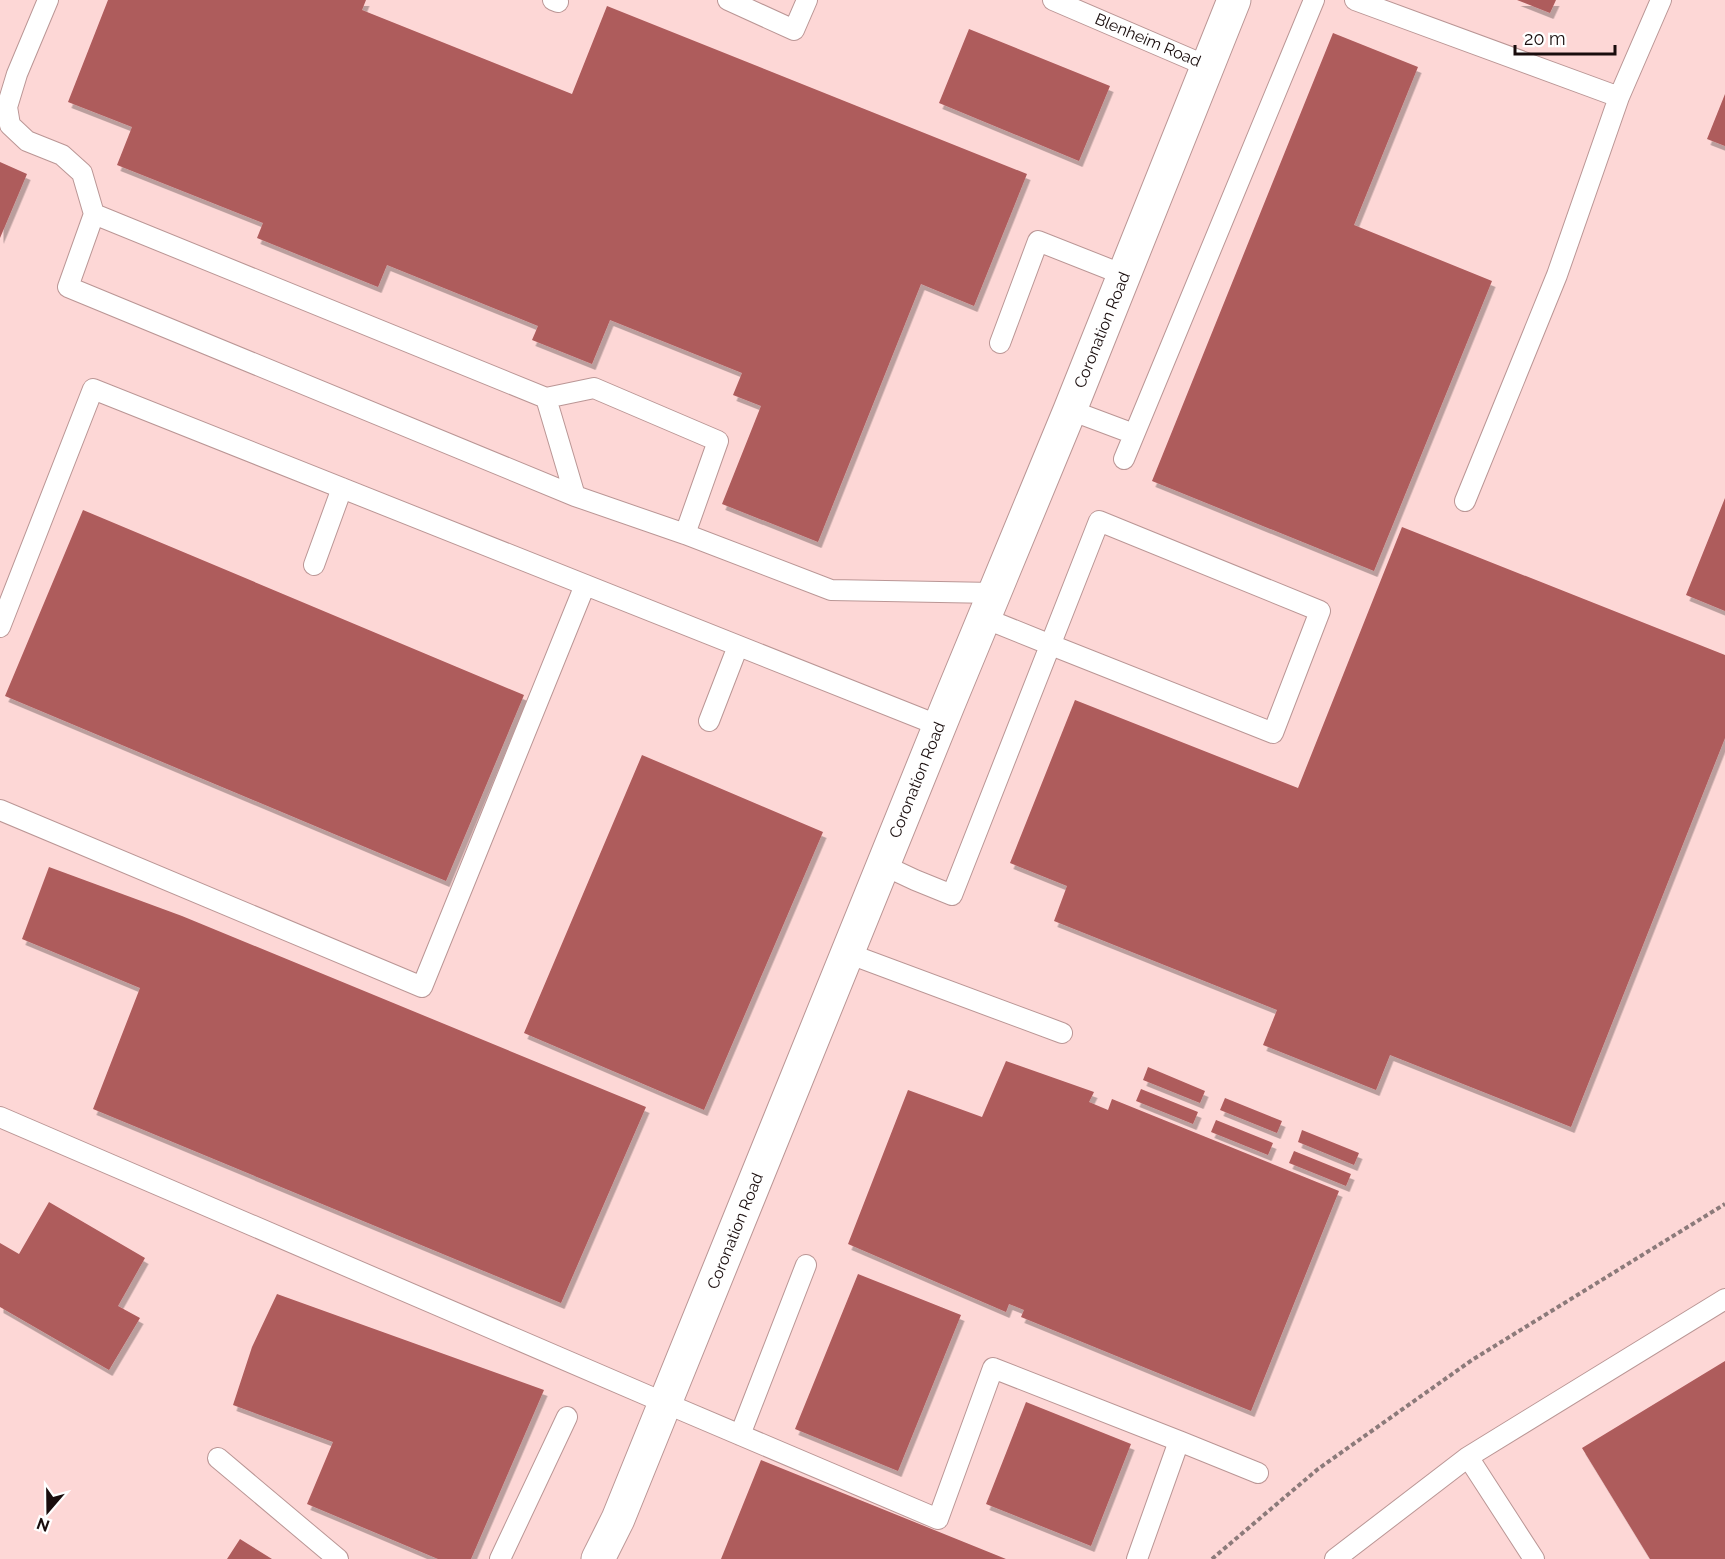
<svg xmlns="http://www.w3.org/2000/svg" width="1725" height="1559" viewBox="0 0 1725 1559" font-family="Raleway,sans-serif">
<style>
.built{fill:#fdd7d6}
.building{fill:#ae5b5c;filter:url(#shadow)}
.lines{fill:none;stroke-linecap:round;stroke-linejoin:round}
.service-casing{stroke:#ba9695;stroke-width:22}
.tertiary-casing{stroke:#ba9695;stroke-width:35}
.path{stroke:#8c7a7a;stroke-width:4;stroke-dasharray:4.5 3;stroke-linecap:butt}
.service{stroke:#fff;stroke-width:20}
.tertiary{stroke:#fff;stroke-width:33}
.labels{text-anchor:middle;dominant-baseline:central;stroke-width:4.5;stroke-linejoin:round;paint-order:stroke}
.street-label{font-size:16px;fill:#190d0d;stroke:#fff}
</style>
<defs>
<filter id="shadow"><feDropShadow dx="3.5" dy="6" stdDeviation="0" flood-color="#0004"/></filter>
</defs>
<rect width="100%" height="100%" fill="#fce5e4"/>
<path class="built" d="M 0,0 L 1725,0 L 1725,1559 L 0,1559 Z"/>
<path class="building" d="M 108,0 L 366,0 L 362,10 L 572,94 L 607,6 L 1027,174 L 974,306 L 921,284 L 818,542 L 722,504 L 761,406 L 733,395 L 742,373 L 610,320 L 592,364 L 532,340 L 538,326 L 387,265 L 378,287 L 257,238 L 263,223 L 117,165 L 132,127 L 68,102 Z
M 1517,0 L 1556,0 L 1550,13 Z
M 969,29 L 1110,86 L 1079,161 L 939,103 Z
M 1333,33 L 1418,67 L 1354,225 L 1492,281 L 1374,571 L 1152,481 Z
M 1725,94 L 1725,146 L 1707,139 Z
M 0,162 L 27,174 L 0,238 Z
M 1725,498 L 1725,611 L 1686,595 Z
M 83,510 L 524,695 L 446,881 L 5,696 Z
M 1402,527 L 1725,655 L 1725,738 L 1571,1127 L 1390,1055 L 1376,1090 L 1263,1045 L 1277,1010 L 1054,921 L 1067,886 L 1010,863 L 1075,700 L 1298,788 Z
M 642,755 L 823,832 L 704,1110 L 524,1033 Z
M 49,867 L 182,916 L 646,1107 L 561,1303 L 93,1109 L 140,988 L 22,939 Z
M 1006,1061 L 1094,1092 L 1089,1102 L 1108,1110 L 1112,1099 L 1339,1191 L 1251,1411 L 1021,1317 L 1024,1310 L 1009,1304 L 1006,1312 L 848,1244 L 908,1090 L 982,1117 Z
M 1148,1067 L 1205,1091 L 1200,1103 L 1143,1080 Z
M 1141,1089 L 1198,1112 L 1193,1124 L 1136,1101 Z
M 1225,1098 L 1282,1121 L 1277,1133 L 1220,1110 Z
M 1216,1120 L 1273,1143 L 1268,1155 L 1211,1132 Z
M 1302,1130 L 1359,1153 L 1354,1165 L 1298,1142 Z
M 1294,1151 L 1351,1174 L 1346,1186 L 1289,1163 Z
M 49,1202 L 145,1258 L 118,1306 L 140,1318 L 109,1370 L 0,1307 L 0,1243 L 19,1254 Z
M 858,1274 L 961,1315 L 898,1471 L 795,1429 Z
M 277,1294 L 544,1390 L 471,1559 L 438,1559 L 307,1504 L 333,1442 L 233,1405 L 252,1347 Z
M 1725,1361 L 1725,1559 L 1650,1559 L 1582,1448 Z
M 1026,1402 L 1131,1444 L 1091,1546 L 986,1504 Z
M 761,1460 L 1006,1559 L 721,1559 Z
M 240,1539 L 272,1559 L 227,1559 Z"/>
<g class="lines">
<g class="service-casing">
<path id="service" d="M 48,0 L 17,74 L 7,107 L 10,125 L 27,141 L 62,155 L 82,173 L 94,214
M 553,0 L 558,2
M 728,0 L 794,30 L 807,0
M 1053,0 L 1209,67
M 1355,0 L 1619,97 L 1661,0
M 1000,343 L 1038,241 L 1124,275
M 546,398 L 594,388 L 718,441 L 685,534
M 1070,410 L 1134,434
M 1124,459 L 1314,0
M 575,496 L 546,398 L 94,214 L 68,287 L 575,496 L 685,534 L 831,590 L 994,593
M 1465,501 L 1557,275 L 1619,97
M 314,565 L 342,488
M 0,627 L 93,389 L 940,726
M 709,721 L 738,646
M 0,810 L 422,987 L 585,585
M 883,865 L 915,880 L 952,895 L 1099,521 L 1320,611 L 1273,733 L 1051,645 L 984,618
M 847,953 L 1062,1033
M 0,1117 L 665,1403 L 938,1519 L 993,1368 L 1179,1441 L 1137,1559
M 740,1435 L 806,1265
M 1179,1441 L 1258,1473
M 1468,1457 L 1725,1299
M 218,1458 L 338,1559
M 500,1559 L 567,1417
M 1335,1559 L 1468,1457 L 1534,1559"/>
</g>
<g class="tertiary-casing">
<path id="tertiary" d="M 598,1559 L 618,1519 L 948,705 L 1070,410 L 1234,0"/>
</g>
<path class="path" d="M 1212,1559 L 1318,1469 L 1472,1360 L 1725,1204"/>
<use href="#service" class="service"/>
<use href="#tertiary" class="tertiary"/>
</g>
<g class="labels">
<g class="street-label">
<text transform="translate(1148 40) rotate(23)">Blenheim Road</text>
<text transform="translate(1102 330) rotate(-68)">Coronation Road</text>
<text transform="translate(917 780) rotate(-68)">Coronation Road</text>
<text transform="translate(735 1231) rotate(-68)">Coronation Road</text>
</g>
</g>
<g transform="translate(48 1511) rotate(200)" stroke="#ffffff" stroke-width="4.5" paint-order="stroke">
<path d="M0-4.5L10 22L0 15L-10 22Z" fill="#190d0d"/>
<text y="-9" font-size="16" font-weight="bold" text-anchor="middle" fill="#190d0d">N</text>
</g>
<path d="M1515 45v9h100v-9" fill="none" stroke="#190d0d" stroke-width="3"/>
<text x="1524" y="45" font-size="18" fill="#190d0d" stroke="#ffffff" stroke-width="4.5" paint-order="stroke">20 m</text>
</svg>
